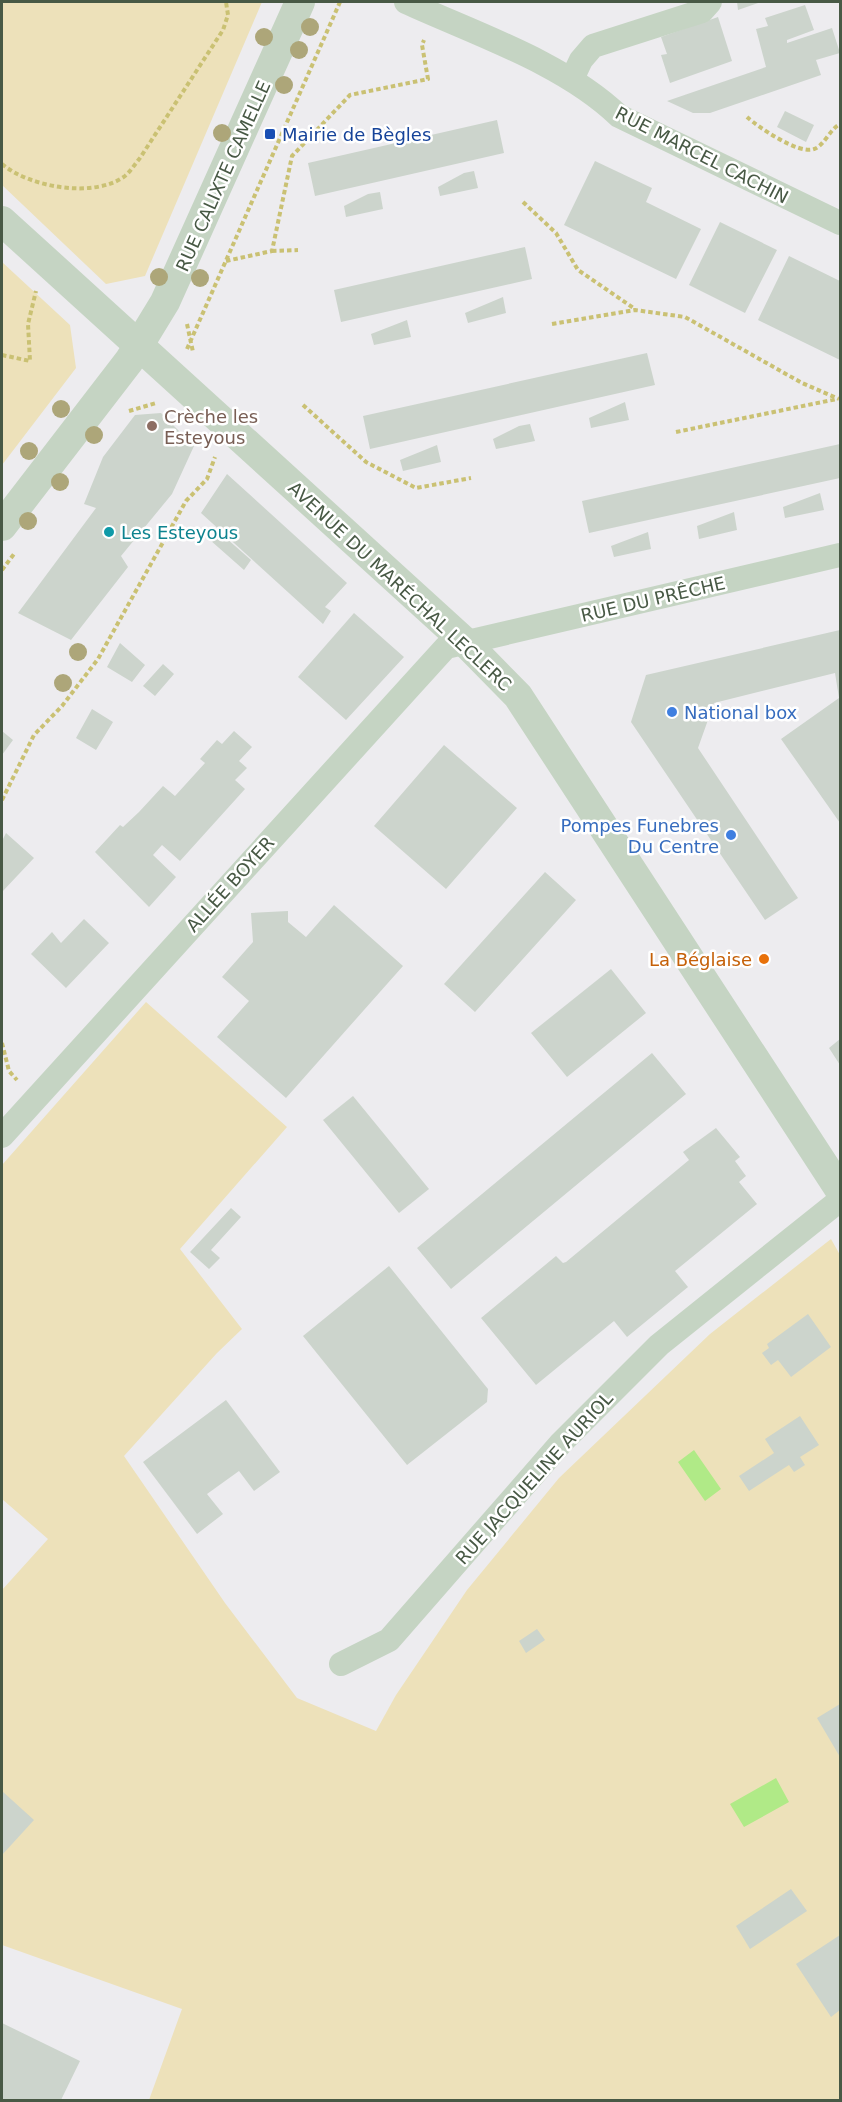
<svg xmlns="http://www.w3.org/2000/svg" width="842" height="2102" viewBox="0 0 842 2102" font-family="'DejaVu Sans',sans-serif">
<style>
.green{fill:#ede1ba}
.water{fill:#b0ea87}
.building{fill:#ccd4cc}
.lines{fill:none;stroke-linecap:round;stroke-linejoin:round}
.path{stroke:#cac173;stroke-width:4;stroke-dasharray:4.5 3;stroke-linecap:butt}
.minor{stroke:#c5d4c3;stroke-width:24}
.tertiary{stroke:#c5d4c3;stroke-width:30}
.tree{fill:#ada679}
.transit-dot{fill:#1a4fb4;stroke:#fff;stroke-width:2}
.education-dot{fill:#8d6e63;stroke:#fff;stroke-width:2}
.culture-dot{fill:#0f9aa8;stroke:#fff;stroke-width:2}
.shop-dot{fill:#3f7fe0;stroke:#fff;stroke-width:2}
.food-dot{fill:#e8710a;stroke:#fff;stroke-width:2}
.labels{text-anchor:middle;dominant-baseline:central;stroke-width:5;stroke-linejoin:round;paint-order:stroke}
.transit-label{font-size:18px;fill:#164399;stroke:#fff;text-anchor:start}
.street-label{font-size:18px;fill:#485945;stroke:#fff}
.education-label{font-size:18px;fill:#785e54;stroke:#fff;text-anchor:start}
.culture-label{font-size:18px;fill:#0d838f;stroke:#fff;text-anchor:start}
.shop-label{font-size:18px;fill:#366cbe;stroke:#fff;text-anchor:start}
.food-label{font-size:18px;fill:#c56008;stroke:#fff;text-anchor:end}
</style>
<rect width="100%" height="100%" fill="#edecef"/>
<path class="green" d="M 2,2 L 262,2 L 145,276 L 106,284 L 2,185 Z
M 2,262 L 70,325 L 76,368 L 2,465 Z
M 146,1002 L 287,1127 L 180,1249 L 242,1329 L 217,1353 L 124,1456 L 225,1603 L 297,1698 L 376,1731 L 396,1695 L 467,1590 L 559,1478 L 710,1334 L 831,1239 L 840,1255 L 840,2100 L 149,2100 L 182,2009 L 2,1945 L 2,1590 L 48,1539 L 2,1499 L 2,1165 Z"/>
<path class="water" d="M 694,1450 L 721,1489 L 705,1501 L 678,1462 Z
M 776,1778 L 789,1802 L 744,1827 L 730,1804 Z"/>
<path class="building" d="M 737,2 L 761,2 L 738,10 Z
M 805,5 L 814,30 L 787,40 L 787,43 L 832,28 L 840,53 L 816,60 L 821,75 L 710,113 L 693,113 L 667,101 L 766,67 L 756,29 L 768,26 L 765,18 Z
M 718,17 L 732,61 L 670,83 L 661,55 L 667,54 L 661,37 Z
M 785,111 L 814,125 L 806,142 L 777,127 Z
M 497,120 L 504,153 L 315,196 L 308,163 Z
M 595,161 L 652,188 L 646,202 L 701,229 L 676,279 L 564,225 Z
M 474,171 L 478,188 L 440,196 L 438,187 L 464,173 Z
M 380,192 L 383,209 L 346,217 L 344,206 L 368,194 Z
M 720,222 L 777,250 L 745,313 L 689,285 Z
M 525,247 L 532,279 L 341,322 L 334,290 Z
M 789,256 L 840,281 L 840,360 L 758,320 Z
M 503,297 L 506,313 L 468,323 L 465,313 Z
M 407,320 L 411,337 L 374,345 L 371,334 Z
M 647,353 L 655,385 L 370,449 L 363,416 Z
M 625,402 L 629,420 L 591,428 L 589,418 Z
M 161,413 L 194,446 L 172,494 L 121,556 L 128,567 L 71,640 L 18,613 L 96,508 L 84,504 L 103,457 L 135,415 Z
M 530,424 L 535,441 L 496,449 L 493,439 L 519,426 Z
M 840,444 L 840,478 L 589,533 L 582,501 Z
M 437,445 L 441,462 L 403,471 L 400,460 Z
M 227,474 L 347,583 L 325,607 L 331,611 L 323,624 L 201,513 Z
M 820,493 L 824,510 L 785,518 L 783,507 Z
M 734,512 L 737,530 L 699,539 L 697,526 Z
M 218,531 L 251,560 L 244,570 L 210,540 Z
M 648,532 L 651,549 L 614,557 L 611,546 Z
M 354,613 L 404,657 L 346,720 L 298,677 Z
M 840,630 L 840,823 L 781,739 L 839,698 L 835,673 L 714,703 L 698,748 L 798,898 L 765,920 L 631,722 L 646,675 Z
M 120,643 L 145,665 L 132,682 L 107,667 Z
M 163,664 L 174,674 L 155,696 L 143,686 Z
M 92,709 L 113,722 L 96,750 L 76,738 Z
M 2,731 L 13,740 L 2,755 Z
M 234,731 L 252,747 L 239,761 L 247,768 L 235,780 L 245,789 L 180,861 L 162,845 L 153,855 L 176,877 L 149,907 L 95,852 L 120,825 L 123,827 L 139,812 L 163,786 L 175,796 L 205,763 L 200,759 L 217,740 L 222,744 Z
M 444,745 L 517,808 L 446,889 L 374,826 Z
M 6,833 L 34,858 L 2,892 L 2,841 Z
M 545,872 L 576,900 L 475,1012 L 444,984 Z
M 334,905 L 403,966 L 286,1098 L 217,1037 L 249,1001 L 222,977 L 253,942 L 251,913 L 288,911 L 288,922 L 306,937 Z
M 84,919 L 109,943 L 66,988 L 31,954 L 52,932 L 61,943 Z
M 611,969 L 646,1013 L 567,1077 L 531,1033 Z
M 840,1039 L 840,1065 L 829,1048 Z
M 652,1053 L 686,1094 L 451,1289 L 417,1248 Z
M 353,1096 L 429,1189 L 399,1213 L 323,1120 Z
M 716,1128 L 740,1157 L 735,1161 L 746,1176 L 739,1182 L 757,1204 L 675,1271 L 688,1287 L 627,1337 L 614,1321 L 536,1385 L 481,1318 L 556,1256 L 563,1263 L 566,1262 L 689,1160 L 683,1152 Z
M 231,1208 L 241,1217 L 211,1250 L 220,1258 L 209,1269 L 190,1252 Z
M 389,1266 L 488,1389 L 487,1402 L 407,1465 L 303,1336 Z
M 808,1314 L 831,1347 L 791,1377 L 778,1360 L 771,1365 L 762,1353 L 769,1348 L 767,1344 Z
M 226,1400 L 280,1472 L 254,1491 L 239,1471 L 207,1494 L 223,1514 L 197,1534 L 143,1462 Z
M 800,1416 L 819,1445 L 800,1457 L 805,1465 L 794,1472 L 789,1465 L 749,1491 L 739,1476 L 774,1453 L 765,1439 Z
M 537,1629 L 545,1640 L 526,1653 L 519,1641 Z
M 840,1704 L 840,1757 L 817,1718 Z
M 2,1791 L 34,1820 L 2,1855 Z
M 791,1889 L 807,1911 L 750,1949 L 736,1926 Z
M 840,1935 L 840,2010 L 831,2017 L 796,1964 Z
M 2,2023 L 80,2061 L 61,2100 L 2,2100 Z"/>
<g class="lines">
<path class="path" d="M 747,117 C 758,127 799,155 814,149 C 824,146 830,129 840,124
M 2,164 C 29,187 94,199 125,176 C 130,172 135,164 140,158 L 223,30 L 228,15 L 226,2
M 523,202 L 556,233 L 578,270 L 635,309
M 272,251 L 298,250
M 226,261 L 272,251 L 292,156 L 350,95 L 428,79 L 422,45 L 424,40
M 187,324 L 193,352
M 552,324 L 635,310 L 685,317 L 802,383 L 839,399
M 187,349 L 340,2
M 2,355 L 30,361 L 28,324 L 36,291
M 303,405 L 366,462 L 416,488 L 471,478
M 129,411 L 156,403
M 676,432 L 837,399
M 2,570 L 14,554
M 2,800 L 34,735 L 62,706 L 98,659 L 186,501 L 207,479 L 215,457
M 2,1043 L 9,1071 L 17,1080"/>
<path class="minor" d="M 406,2 C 476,34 564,63 619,116 L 840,223
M 572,79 L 581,60 L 593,46 L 702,11 L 710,2
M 2,1136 L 446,647 L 840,555
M 341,1664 L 389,1640 L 561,1443 L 659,1345 L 840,1200"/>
<path class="tertiary" d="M 2,221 L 465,642 L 518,696 L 840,1190
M 2,526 L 129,361 L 165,302 L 300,2"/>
</g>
<g class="tree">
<circle cx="310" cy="27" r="9"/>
<circle cx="264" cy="37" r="9"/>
<circle cx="299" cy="50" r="9"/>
<circle cx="284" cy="85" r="9"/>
<circle cx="222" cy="133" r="9"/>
<circle cx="159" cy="277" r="9"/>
<circle cx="200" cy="278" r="9"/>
<circle cx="61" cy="409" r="9"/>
<circle cx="94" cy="435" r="9"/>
<circle cx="29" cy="451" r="9"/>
<circle cx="60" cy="482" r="9"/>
<circle cx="28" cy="521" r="9"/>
<circle cx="78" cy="652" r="9"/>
<circle cx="63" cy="683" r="9"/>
</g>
<rect class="transit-dot" x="264" y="128" width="12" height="12" rx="3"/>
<circle class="education-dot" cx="152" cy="426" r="6"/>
<circle class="culture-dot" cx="109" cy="532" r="6"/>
<g class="shop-dot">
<circle cx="672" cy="712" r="6"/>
<circle cx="731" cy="835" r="6"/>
</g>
<circle class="food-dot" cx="764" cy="959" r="6"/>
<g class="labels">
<g class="transit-label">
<text x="282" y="134">Mairie de Bègles</text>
</g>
<g class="street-label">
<text transform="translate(702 155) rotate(27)">RUE MARCEL CACHIN</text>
<text transform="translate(223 176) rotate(-66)">RUE CALIXTE CAMELLE</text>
<text transform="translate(400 586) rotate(43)">AVENUE DU MARÉCHAL LECLERC</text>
<text transform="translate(653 599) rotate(-13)">RUE DU PRÊCHE</text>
<text transform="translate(230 884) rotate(-48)">ALLÉE BOYER</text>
<text transform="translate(534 1478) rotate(-48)">RUE JACQUELINE AURIOL</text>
</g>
<g class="education-label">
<text x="164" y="416">Crèche les<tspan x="164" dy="21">Esteyous</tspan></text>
</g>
<g class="culture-label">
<text x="121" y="532">Les Esteyous</text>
</g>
<g class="shop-label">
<text x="684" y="712">National box</text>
<text x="719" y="825" text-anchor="end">Pompes Funebres<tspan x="719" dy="21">Du Centre</tspan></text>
</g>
<g class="food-label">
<text x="752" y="959">La Béglaise</text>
</g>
</g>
<rect width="842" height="2102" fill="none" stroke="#485945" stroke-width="6"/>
</svg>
